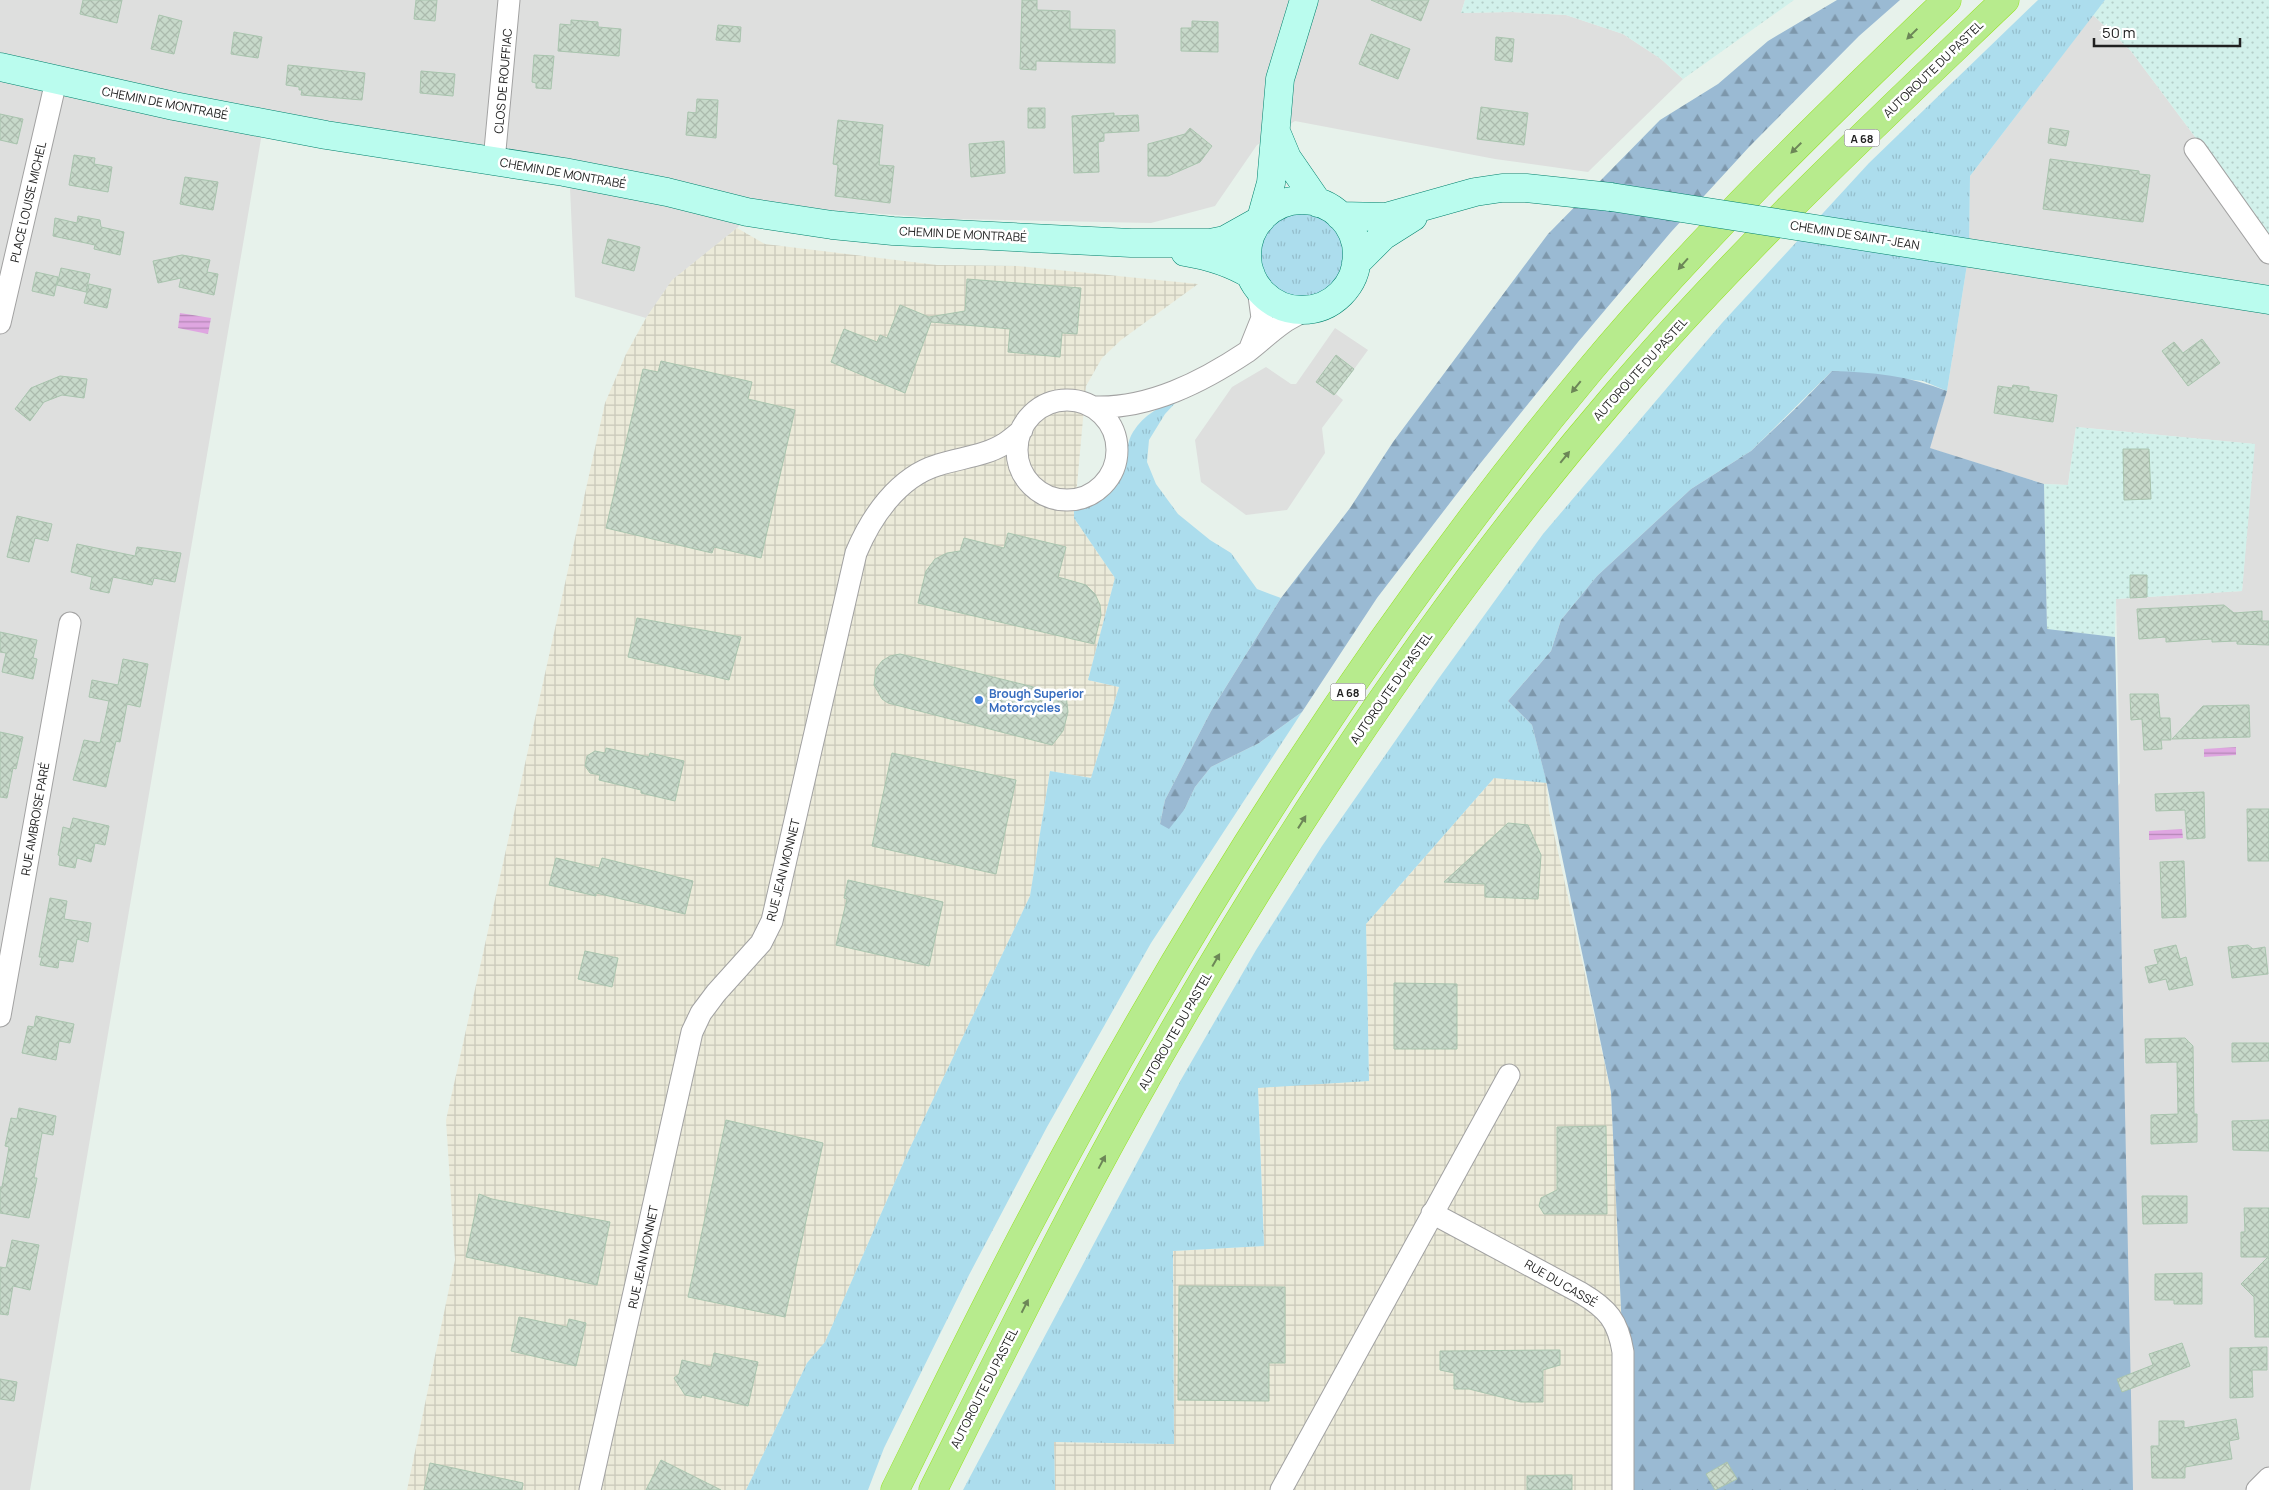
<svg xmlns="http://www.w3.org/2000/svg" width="2269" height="1490" viewBox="0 0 2269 1490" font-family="Manrope,sans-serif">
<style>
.residential{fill:#dedfde}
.industrial{fill:url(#industrial-grid)}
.farmland{fill:url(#farmland-dots)}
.grass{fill:url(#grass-tufts)}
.forest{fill:url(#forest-firs)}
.water{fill:url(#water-rules)}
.building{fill:url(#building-cross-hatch);stroke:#a9c4ae}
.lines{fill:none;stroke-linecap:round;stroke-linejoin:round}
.street-casing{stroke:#a2a2a2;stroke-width:23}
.secondary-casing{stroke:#00806c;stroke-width:29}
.highway-casing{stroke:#97e321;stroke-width:29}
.street{stroke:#fff;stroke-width:21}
.secondary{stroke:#bafcee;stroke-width:28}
.highway{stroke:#b7eb8d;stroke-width:28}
.secondary-bridge-casing{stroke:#00806c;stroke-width:29;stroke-linecap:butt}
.secondary-bridge{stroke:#bafcee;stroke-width:28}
.oneway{fill:#6c8657}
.shop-dot{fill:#3f7fe0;stroke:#fff;stroke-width:2}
.labels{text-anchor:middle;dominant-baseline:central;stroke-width:5;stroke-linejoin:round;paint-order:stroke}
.shield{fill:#fff;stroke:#646464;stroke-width:1}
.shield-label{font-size:11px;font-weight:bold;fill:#212121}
.street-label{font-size:12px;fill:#212121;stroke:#fff}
.shop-label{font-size:12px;font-weight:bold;fill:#366cbe;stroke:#fff;text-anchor:start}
</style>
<defs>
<pattern id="industrial-grid" width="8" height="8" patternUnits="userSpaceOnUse" patternTransform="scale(1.25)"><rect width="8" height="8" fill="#ebead9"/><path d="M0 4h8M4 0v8" fill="none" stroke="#c9c8ba"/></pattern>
<pattern id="farmland-dots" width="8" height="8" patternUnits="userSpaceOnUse" patternTransform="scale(1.25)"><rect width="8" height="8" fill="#d2f1eb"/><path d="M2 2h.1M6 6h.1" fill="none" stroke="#b4cec9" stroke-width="1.8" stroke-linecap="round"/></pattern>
<pattern id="grass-tufts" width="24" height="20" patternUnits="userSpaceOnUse" patternTransform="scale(1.25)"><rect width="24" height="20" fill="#acdded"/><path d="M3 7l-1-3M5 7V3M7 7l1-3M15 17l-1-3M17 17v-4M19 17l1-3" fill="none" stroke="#94bdcb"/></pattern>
<pattern id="forest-firs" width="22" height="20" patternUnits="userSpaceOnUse" patternTransform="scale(1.25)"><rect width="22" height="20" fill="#9abad3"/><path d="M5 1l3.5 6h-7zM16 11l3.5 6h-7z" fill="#7d97ab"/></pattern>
<pattern id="water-rules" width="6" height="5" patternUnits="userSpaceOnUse" patternTransform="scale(1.25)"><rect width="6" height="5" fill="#dfa6e1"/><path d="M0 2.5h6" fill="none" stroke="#b487b6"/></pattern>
<pattern id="building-cross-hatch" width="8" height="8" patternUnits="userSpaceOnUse" patternTransform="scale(1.25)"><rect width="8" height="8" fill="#c7d9ca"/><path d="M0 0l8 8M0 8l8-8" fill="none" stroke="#abbaad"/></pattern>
</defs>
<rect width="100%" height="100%" fill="#e7f2eb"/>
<path class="residential" d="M 0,0 L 1465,0 L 1461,13 L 1511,12 L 1566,15 L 1623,34 L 1661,59 L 1683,79 L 1588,172 L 1495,159 L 1295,121 L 1257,145 L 1215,206 L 1151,223 L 952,219 L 758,205 L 737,228 L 673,280 L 646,318 L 575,297 L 570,188 L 262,133 L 30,1490 L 0,1490 Z
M 2093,15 L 2131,51 L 2269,236 L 2269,1490 L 1642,1490 L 2120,783 L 2116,599 L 2242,591 L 2254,444 L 2076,427 L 2068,485 L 2044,484 L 1929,448 L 1947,391 L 1969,252 L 1970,176 Z
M 1335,328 L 1368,350 L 1336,394 L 1343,400 L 1322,428 L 1325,453 L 1287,510 L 1246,515 L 1201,482 L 1195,440 L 1232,387 L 1266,367 L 1291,384 L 1296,384 Z"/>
<path class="industrial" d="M 737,228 L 765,244 L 937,265 L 1018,266 L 1198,284 L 1121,340 L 1102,358 L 1086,386 L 1074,518 L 1115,578 L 1088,680 L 1119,687 L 1091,778 L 1050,771 L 1030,896 L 908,1152 L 825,1342 L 807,1363 L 746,1490 L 407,1490 L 455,1260 L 446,1120 L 605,403 L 626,354 L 646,318 L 672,280 Z
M 1494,778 L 1546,780 L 1549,811 L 1611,1092 L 1623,1352 L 1623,1490 L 1055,1490 L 1054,1442 L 1174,1444 L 1173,1251 L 1264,1246 L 1258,1087 L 1369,1081 L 1366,924 Z"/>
<path class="farmland" d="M 1465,0 L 1794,0 L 1683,79 L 1661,59 L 1623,34 L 1566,15 L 1511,12 L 1461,13 Z
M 2105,0 L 2269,0 L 2269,236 L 2131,51 L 2093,15 Z
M 2076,427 L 2255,444 L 2242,591 L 2116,599 L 2115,637 L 2047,630 L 2044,484 L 2068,485 Z"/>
<path class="grass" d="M 2038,0 L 2105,0 L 1970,176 L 1969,252 L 1947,391 L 1923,381 L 1832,371 L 1751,451 L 1691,489 L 1597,576 L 1561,620 L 1551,651 L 1508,701 L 1532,725 L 1547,783 L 1494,778 L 1366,924 L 1369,1081 L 1258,1088 L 1264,1246 L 1173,1251 L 1174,1444 L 1054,1442 L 1055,1490 L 963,1490 L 1182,1078 L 1256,950 L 1322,846 L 1439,678 L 1543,534 L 1722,323 L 1869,163 Z
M1260 256a43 43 0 1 1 86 0a43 43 0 1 1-86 0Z
M 1179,399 L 1165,414 L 1149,440 L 1147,462 L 1156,484 L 1178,514 L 1210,540 L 1231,553 L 1257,589 L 1281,598 L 1211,711 L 1165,800 L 1160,824 L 1184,810 L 1195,787 L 1211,767 L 1259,743 L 1302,712 L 1151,943 L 1047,1127 L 969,1275 L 884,1448 L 868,1490 L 746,1490 L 807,1363 L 825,1342 L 908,1152 L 1030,896 L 1050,771 L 1091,778 L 1119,687 L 1088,680 L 1115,578 L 1074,518 L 1074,509 C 1080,507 1087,506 1093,503 C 1107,497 1121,476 1125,461 C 1128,451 1127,441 1133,432 C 1144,414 1161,406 1179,399 Z"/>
<path class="forest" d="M 1837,0 L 1900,0 L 1859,36 L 1749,147 L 1671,232 L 1578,342 L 1479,465 L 1377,598 L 1302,712 L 1259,743 L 1211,767 L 1195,787 L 1184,810 L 1169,829 L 1160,824 L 1165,800 L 1211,711 L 1281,598 L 1350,508 L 1393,442 L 1548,234 L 1660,120 L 1718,84 L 1768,41 Z
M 1832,371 C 1872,372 1910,376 1947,391 L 1930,448 L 2044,484 L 2047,629 L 2115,637 L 2133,1490 L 1623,1490 L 1623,1352 L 1611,1092 L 1546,780 L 1532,725 L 1508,701 L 1551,651 L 1561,620 L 1597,576 L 1691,489 L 1751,451 L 1799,405 Z"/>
<path class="water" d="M 180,313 L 211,318 L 208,334 L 178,328 Z
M 2236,747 L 2236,755 L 2204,757 L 2204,749 Z
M 2182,829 L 2183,838 L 2149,840 L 2149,831 Z"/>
<path class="building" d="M 83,0 L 122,0 L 117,23 L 80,14 Z
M 416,0 L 437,0 L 435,21 L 414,19 Z
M 1022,0 L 1037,0 L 1037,10 L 1070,11 L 1070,29 L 1115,30 L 1115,63 L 1036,61 L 1036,70 L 1020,69 Z
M 1371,0 L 1429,0 L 1421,21 Z
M 159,15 L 182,21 L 174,54 L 151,49 Z
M 571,20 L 598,22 L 598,27 L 621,29 L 619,56 L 558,51 L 560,24 L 571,25 Z
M 1192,21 L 1218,22 L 1218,52 L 1181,51 L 1181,28 L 1192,28 Z
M 718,25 L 741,27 L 740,42 L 716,40 Z
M 234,32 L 262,37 L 258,58 L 231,54 Z
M 1371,34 L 1410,49 L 1398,79 L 1359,64 Z
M 1496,37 L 1514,39 L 1512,62 L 1495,60 Z
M 534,55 L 554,56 L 551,89 L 536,88 L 536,83 L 532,82 Z
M 288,65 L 365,73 L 362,100 L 301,95 L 302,90 L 299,90 L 299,87 L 286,85 Z
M 421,71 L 455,74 L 453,96 L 420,93 Z
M 697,99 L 718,100 L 716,138 L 686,135 L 688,112 L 696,113 Z
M 1481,107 L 1528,113 L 1524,145 L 1477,139 Z
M 1028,108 L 1045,108 L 1045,128 L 1028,128 Z
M 1114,113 L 1114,116 L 1138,115 L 1139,131 L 1104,133 L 1104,141 L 1098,142 L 1099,172 L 1074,173 L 1072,116 Z
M 0,114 L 23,119 L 17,144 L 0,140 Z
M 838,120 L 883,125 L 879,165 L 894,166 L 890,203 L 835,196 L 838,165 L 833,164 Z
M 1190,128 L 1212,146 L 1200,162 L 1168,176 L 1148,176 L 1148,144 L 1185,134 Z
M 2050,128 L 2069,131 L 2066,146 L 2048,143 Z
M 1004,141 L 1005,173 L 971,177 L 969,144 Z
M 74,155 L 95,158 L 94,164 L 112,167 L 108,192 L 69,185 Z
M 2050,159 L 2139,171 L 2139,174 L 2150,175 L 2143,222 L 2043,209 Z
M 185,177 L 218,182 L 213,210 L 180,204 Z
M 78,216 L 100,220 L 101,227 L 124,232 L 120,255 L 94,249 L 95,245 L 53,236 L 55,218 L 77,223 Z
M 608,239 L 640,247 L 634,271 L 602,263 Z
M 182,255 L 210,260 L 207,272 L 218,274 L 214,295 L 179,287 L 181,278 L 158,283 L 153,261 Z
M 61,268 L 90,274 L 86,292 L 57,285 Z
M 36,272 L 58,277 L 54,296 L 32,291 Z
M 967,279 L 1081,288 L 1077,334 L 1062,333 L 1060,357 L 1008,352 L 1010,329 L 931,322 L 905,393 L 831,362 L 844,329 L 877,342 L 880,335 L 887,338 L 900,305 L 929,317 L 965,311 Z
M 89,284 L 111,289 L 107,308 L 84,303 Z
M 2202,339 L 2220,363 L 2188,386 L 2162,351 L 2174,342 L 2183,353 Z
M 1336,355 L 1354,369 L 1334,395 L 1316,382 Z
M 661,361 L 752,382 L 748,399 L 795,410 L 761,558 L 714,547 L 712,553 L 606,528 L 643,369 L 658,372 Z
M 60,376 L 87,379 L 84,398 L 62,395 L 44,402 L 30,421 L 15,409 L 31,388 Z
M 2013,385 L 2029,387 L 2029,391 L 2057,395 L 2053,422 L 1994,413 L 1998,386 L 2012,388 Z
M 2123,449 L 2149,449 L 2151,499 L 2124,500 Z
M 17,516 L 52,524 L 48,541 L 35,538 L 29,562 L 7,557 Z
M 1008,533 L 1066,547 L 1058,577 L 1086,585 L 1095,594 L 1100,605 L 1101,615 L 1094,644 L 918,603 L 926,571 L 935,559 L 947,553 L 960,551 L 964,538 L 1004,548 Z
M 77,544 L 135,556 L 137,547 L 181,553 L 175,582 L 154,578 L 152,585 L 113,577 L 109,593 L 90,589 L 92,577 L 71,572 Z
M 2130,575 L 2147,575 L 2147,597 L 2130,598 Z
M 2224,605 L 2234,613 L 2262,611 L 2262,621 L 2269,621 L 2269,645 L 2237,644 L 2237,641 L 2212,642 L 2212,639 L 2166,642 L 2166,637 L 2139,639 L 2137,609 Z
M 637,618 L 741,637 L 729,680 L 628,657 Z
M 0,632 L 37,640 L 33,658 L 37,659 L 33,679 L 2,672 L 6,653 L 0,652 Z
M 900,654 L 1066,695 L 1068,712 L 1063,731 L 1052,745 L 888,703 L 882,699 L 874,685 L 876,669 L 882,661 L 890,656 Z
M 123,659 L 148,664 L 140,707 L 127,704 L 120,742 L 116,741 L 106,787 L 73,780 L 84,740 L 100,743 L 109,701 L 89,697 L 92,680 L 118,685 Z
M 2130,694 L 2158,694 L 2160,718 L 2170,718 L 2171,740 L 2161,740 L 2162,749 L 2144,750 L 2142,719 L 2131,720 Z
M 2249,705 L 2250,737 L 2172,739 L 2203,706 Z
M 0,732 L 23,737 L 16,769 L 13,768 L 7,798 L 0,797 Z
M 606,748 L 649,757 L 650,753 L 684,761 L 675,801 L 641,793 L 641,790 L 599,780 L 600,775 L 590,773 L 585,766 L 587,756 L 595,751 L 605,753 Z
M 892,753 L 1016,780 L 996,874 L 872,846 Z
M 2204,792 L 2205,838 L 2187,839 L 2185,810 L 2156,811 L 2155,794 Z
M 2247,809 L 2269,809 L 2269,861 L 2248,861 Z
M 73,818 L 109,826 L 105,845 L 95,843 L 91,862 L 77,858 L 75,868 L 59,865 L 60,856 L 58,855 L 63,827 L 70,829 Z
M 1508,823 L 1528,825 L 1541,855 L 1538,899 L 1485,897 L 1485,884 L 1444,882 Z
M 556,858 L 599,868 L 602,858 L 693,881 L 685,914 L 596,893 L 596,896 L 549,885 Z
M 2184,861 L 2186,917 L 2162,918 L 2160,862 Z
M 848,880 L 943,902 L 929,966 L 836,945 L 847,899 L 844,898 Z
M 50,898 L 67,901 L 64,919 L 91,923 L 88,942 L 77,939 L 73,962 L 59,960 L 58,968 L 40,965 L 42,957 L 39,957 Z
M 2176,945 L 2180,959 L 2186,957 L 2193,985 L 2169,990 L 2166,979 L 2149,983 L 2145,967 L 2158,964 L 2154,950 Z
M 2248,945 L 2253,949 L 2265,947 L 2268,974 L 2232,978 L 2228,947 Z
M 585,951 L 618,958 L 612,987 L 578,979 Z
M 1394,983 L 1457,984 L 1457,1049 L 1394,1049 Z
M 36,1016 L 74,1024 L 70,1043 L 59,1041 L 56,1060 L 22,1053 L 28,1026 L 34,1027 Z
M 2185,1038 L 2193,1046 L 2194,1114 L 2197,1114 L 2197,1142 L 2151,1144 L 2151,1115 L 2178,1114 L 2177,1062 L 2146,1063 L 2145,1039 Z
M 2232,1043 L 2269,1043 L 2269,1061 L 2232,1062 Z
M 19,1108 L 56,1116 L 53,1135 L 42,1133 L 34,1178 L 37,1178 L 29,1218 L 0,1213 L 0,1187 L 2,1187 L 9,1147 L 5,1146 L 11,1118 L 17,1119 Z
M 726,1120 L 823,1143 L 785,1317 L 688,1297 Z
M 2269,1120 L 2269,1151 L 2233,1150 L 2232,1121 Z
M 1606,1126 L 1607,1214 L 1544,1214 L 1539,1206 L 1541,1198 L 1557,1190 L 1557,1127 Z
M 479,1194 L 492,1199 L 610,1222 L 597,1285 L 466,1257 Z
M 2142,1196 L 2187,1196 L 2187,1223 L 2143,1224 Z
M 2244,1208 L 2269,1208 L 2269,1337 L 2255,1337 L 2254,1297 L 2241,1284 L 2268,1257 L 2241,1257 L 2241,1232 L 2245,1232 Z
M 12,1240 L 39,1245 L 30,1290 L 13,1286 L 8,1315 L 0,1314 L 0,1267 L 6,1268 Z
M 2202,1273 L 2202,1304 L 2174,1304 L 2174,1300 L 2155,1300 L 2155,1274 Z
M 1179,1286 L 1285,1287 L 1285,1363 L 1269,1363 L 1269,1401 L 1178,1400 Z
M 519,1317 L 567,1327 L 569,1319 L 586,1323 L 576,1366 L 511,1351 Z
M 2182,1343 L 2190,1366 L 2122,1392 L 2117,1379 L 2153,1365 L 2149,1354 Z
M 2267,1347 L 2267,1370 L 2252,1370 L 2253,1397 L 2230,1398 L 2230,1348 Z
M 1560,1350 L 1560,1365 L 1543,1370 L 1543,1402 L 1521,1402 L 1469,1389 L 1454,1389 L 1454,1373 L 1440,1370 L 1440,1351 Z
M 714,1353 L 758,1362 L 748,1406 L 702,1395 L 701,1398 L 685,1395 L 674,1378 L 679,1374 L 682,1360 L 711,1367 Z
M 0,1379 L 17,1382 L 14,1401 L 0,1399 Z
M 2236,1419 L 2239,1439 L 2229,1441 L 2232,1459 L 2185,1467 L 2185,1478 L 2152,1478 L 2151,1446 L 2159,1446 L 2159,1421 L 2184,1421 L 2184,1428 Z
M 661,1460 L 721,1490 L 646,1490 Z
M 1727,1462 L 1737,1479 L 1715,1490 L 1706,1474 Z
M 430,1463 L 523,1483 L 522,1490 L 424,1490 Z
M 1572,1475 L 1572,1490 L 1527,1490 L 1527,1476 Z"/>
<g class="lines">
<g class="street-casing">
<path id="street" d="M 2195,149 L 2269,253
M 494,161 L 509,0
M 0,323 L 56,81
M 1250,348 L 1262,318 L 1258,288
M1017 450a50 50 0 1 1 100 0a50 50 0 1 1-100 0Z
M 1094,407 C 1149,409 1202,382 1247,352 C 1259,343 1270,332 1283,323 C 1290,318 1299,314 1306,310
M 0,1016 L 70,623
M 1432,1213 L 1581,1293 C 1608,1309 1618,1321 1623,1352 L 1623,1490
M 590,1490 L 692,1032 L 701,1013 L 716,993 L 761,943 L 772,921 L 856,553 C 871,517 898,477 938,465 C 959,458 985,456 1004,444 C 1010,440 1016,435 1022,430
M 1281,1490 L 1509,1075
M 2257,1490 L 2269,1478"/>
</g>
<g class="secondary-casing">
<path id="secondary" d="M 0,67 L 174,106 L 326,135 L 564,172 L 667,192 L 747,212 L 832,225 L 893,231 L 1131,243 L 1210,243 L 1225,240 L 1259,221
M 1277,134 L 1287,158 L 1318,203
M1247 255a55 55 0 1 1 110 0a55 55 0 1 1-110 0Z
M 1340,216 L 1386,217 L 1475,192 L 1502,188 L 1526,188 L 1611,197
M 1261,219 L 1271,183 L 1280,79 L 1304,0
M 1931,247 L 2269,300
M 1185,252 C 1209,256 1230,262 1251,275
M 1356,263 L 1383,236 L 1413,217"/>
</g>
<g class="highway-casing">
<path id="highway" d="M 895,1490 C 940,1399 984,1308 1032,1218 C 1189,920 1372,631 1589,371 C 1699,239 1823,119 1947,0
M 933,1490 C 998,1360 1062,1229 1133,1102 C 1272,854 1429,613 1614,397 C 1734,256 1871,128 2005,0"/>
</g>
<use href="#street" class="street"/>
<use href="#secondary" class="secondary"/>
<use href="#highway" class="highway"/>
<g class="secondary-bridge-casing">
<path id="secondary-bridge" d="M 1611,197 L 1931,247"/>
</g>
<use href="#secondary-bridge" class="secondary-bridge"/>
</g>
<defs><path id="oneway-solid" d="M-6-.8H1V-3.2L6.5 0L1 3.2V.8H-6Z" transform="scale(1.25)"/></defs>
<g class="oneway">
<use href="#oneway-solid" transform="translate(1912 34) rotate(136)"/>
<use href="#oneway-solid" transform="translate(1796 148) rotate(135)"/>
<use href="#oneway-solid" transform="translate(1683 264) rotate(131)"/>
<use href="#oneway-solid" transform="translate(1576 387) rotate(129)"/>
<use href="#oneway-solid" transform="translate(1565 457) rotate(-51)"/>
<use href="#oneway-solid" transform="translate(1302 822) rotate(-58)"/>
<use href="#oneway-solid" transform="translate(1216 960) rotate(-60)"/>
<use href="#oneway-solid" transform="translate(1102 1162) rotate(-62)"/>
<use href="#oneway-solid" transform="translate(1025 1306) rotate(-63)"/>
</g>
<circle class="shop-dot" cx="979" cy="700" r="5"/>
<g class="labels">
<g class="shield">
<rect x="1844.5" y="129.5" width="35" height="17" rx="4"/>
<rect x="1330.5" y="683.5" width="35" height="17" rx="4"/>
</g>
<g class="shield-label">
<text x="1862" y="138">A 68</text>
<text x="1348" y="692">A 68</text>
</g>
<g class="street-label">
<text transform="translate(1933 69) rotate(-44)">AUTOROUTE DU PASTEL</text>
<text transform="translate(503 81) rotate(-85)">CLOS DE ROUFFIAC</text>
<text transform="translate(165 103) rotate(11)">CHEMIN DE MONTRABÉ</text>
<text transform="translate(563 173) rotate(10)">CHEMIN DE MONTRABÉ</text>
<text transform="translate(28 202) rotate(-77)">PLACE LOUISE MICHEL</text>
<text transform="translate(963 234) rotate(3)">CHEMIN DE MONTRABÉ</text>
<text transform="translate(1855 235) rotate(9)">CHEMIN DE SAINT-JEAN</text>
<text transform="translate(1640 369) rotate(-48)">AUTOROUTE DU PASTEL</text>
<text transform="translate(1391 688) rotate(-55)">AUTOROUTE DU PASTEL</text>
<text transform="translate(35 819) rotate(-80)">RUE AMBROISE PARÉ</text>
<text transform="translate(783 870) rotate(-76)">RUE JEAN MONNET</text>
<text transform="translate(1175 1031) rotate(-60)">AUTOROUTE DU PASTEL</text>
<text transform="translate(643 1257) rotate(-78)">RUE JEAN MONNET</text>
<text transform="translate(1561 1283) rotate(30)">RUE DU CASSÉ</text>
<text transform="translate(984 1388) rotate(-63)">AUTOROUTE DU PASTEL</text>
</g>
<g class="shop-label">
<text x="989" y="693">Brough Superior<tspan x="989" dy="14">Motorcycles</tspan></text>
</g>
</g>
<path d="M2094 38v8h146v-8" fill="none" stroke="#212121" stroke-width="2.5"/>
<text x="2102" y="38" font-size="15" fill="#212121" stroke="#ffffff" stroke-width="4" paint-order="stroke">50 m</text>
</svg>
